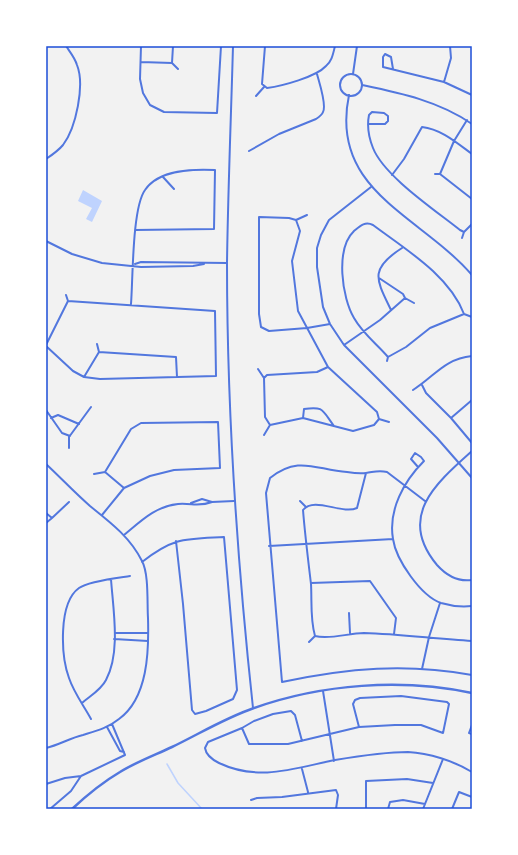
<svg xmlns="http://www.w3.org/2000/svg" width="518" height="855" viewBox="0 0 518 855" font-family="'Sofia Sans Condensed',sans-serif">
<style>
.water{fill:#bfd3fe}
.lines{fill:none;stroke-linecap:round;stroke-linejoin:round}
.stream{stroke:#bfd3fe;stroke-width:1.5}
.minor{stroke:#5277de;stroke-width:2}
.tertiary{stroke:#5277de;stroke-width:2.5}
.neatline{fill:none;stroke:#1d4ed8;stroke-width:1.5}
</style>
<rect width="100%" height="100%" fill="#f2f2f2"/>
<path class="water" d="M 83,190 L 102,201 L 92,222 L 86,219 L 92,208 L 78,201 Z"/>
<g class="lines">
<path class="stream" d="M 167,764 L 178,783 L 202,809"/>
<path class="minor" d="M 141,46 L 140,79 L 143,93 L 150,105 L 164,112 L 217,113 L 221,46
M 233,46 C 231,118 228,190 227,263 C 227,412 237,560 253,708
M 265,46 L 262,84 L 267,88 C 282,86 316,77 326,66 C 332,61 333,54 335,46
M 283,46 L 296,46
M 141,62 L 172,63 L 178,69
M 172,63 L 173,46
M 393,69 L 391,57 L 385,54 L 383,57 L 383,67 L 444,82 L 472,95
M 353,74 L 357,46
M340 85a11 11 0 1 1 22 0a11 11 0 1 1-22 0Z
M 444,82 L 451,58 L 450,46
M 362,85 C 400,93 439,101 472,124
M 349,95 C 329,191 420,215 472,275
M 256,96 L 264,87
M 369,124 L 385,124 L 388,121 L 388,116 L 384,113 L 372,112 L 369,115 C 367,125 369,138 373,148 C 384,176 435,210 460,230 L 464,232 L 472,224
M 249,151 L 279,134 L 316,119 C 319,117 322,115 323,112 C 327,105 319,82 317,74
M 46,159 C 52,155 58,151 63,145 C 76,128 85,85 77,65 C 75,58 70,52 66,46
M 435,174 L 440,174
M 440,174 L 454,141 L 467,120
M 440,174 L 472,199
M 392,175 L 404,159 L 422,127 C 441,129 457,143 472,154
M 163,177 L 174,189
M 371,187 L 329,220 L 321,235 L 317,248 L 317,267 L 323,307 L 330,324 L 344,345 L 437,438 L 472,478
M 296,220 L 307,215
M 462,238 L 464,232
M 46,241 L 72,254 L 102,263 L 141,267 L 193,266 L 204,264
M 135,264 L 141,262 L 227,263
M 66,295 L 68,301
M 405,298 L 414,303
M 131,304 C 133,279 132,208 145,190 C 159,169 194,169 215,170 L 214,229 L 135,230
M 391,310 C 376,279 369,269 402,248
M 330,324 L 307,328 L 269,331 L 261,327 L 259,314 L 259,217 L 289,218 L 296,220 L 300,231 L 292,261 L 298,311 L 328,367 L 377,412 L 379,419
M 97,344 L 99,352
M 46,345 L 68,301 L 215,311 L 216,376 L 100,379 L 84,377 L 73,371 L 46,346
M 344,345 L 380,320 L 405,298 L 403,294 L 379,278
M 388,357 C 377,344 363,334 354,318 C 342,298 335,249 354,231 C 360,226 365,221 373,225 C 405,249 449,275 464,314
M 387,361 L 388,357 L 406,347 L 430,328 L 464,314 L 472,317
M 258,369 L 264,378 L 265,417 L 270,425
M 84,377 L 99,352 L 176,357 L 177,377
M 264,378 L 267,375 L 317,372 L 328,367
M 422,385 L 426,393 L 451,418 L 472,443
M 413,390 C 435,376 444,359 472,356
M 46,410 L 62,433 L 70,436
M 51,418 L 58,415 L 79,424
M 303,418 L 304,409 C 324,406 322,410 334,426
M 451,418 L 472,400
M 379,419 L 389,422
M 270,425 L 303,418 L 353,431 L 374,425 L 379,419
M 264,435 L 270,425
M 69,448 L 69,437 L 91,407
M 472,451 C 435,484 397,517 437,565 C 446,575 458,582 472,580
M 46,464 C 61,478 75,493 90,506 C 110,522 130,537 142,561 C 149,574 147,603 148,618 C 149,651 148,698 119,719 C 108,728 96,731 83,735 C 70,738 59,745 46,748
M 418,467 L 411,459 L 415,453 L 421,457 L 424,461 C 404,481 388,510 393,539 C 396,560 421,596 441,603 C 451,606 462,607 472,606
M 105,472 L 124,488
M 94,474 L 105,472 L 131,429 L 141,423 L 218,422 L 220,468 L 174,470 L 150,476 L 124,488 L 102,515
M 300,501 L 306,507
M 425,501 L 387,472 C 378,470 374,472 366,473 C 360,474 353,473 347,472 C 316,470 299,455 270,478 L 266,493 L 282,682 C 348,668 406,663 472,675
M 191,503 L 202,499 L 212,502 L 234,501
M 46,513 L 52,518 L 46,523
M 52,518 L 69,502
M 124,535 C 141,521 156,506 178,504 C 192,503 199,507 212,502
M 269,546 L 393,539
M 142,562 C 174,537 185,539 224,537 L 237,690 L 233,699 L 206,711 L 195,714 L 192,710 L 183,604 L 176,541
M 311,583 L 370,581 L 396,618 L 394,634
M 349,613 L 350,633
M 115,633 L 148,633
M 315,636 C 310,619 312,601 311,584 C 308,559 305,535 303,510 C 314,496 342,515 357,508 L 366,473
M 315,636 C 330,640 348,633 364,633 C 400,634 436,639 472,641
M 114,639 L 148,641
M 309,642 L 315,636
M 422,669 L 429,637 L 440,603
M 323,691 L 334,761
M 82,703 C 90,696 101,690 106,680 C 121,652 113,609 111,579
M 91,719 C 84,706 74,693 69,678 C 61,656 58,603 79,588 C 89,581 117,578 130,576
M 472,725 L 469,733 L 472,734
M 107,727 L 120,751 L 124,752
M 242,728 L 249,744 L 288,744 L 359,727 L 395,725 L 421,725 L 443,733 L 449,704 L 447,702 L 401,696 L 360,698 L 355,700 L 353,704 L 359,727
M 302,741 L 295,715 L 291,711 L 273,714 L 254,721 L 242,728 L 208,742 L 205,748 C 206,755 213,760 219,763 C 259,782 295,768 335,760 C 359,756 384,752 408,752 C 429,753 454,761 472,772
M 302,769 L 308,792
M 46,784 L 65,778 L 81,776 L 125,755 L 112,724
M 251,800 L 257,798 L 282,797 L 336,790 L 338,795 L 336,809
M 50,809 L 71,791 L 81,776
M 366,809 L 366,781 L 407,779 L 433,783
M 388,809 L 390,802 L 403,800 L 425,804
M 423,809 L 443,759
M 452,809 L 459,792 L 472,797"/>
<path class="tertiary" d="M 72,809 C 87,795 103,782 120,772 C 136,762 155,755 172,747 C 199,734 225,718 254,708 C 322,684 401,678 472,693"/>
</g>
<rect width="518" height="855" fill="none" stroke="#ffffff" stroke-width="94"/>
<rect x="47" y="47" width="424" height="761" class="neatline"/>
</svg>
